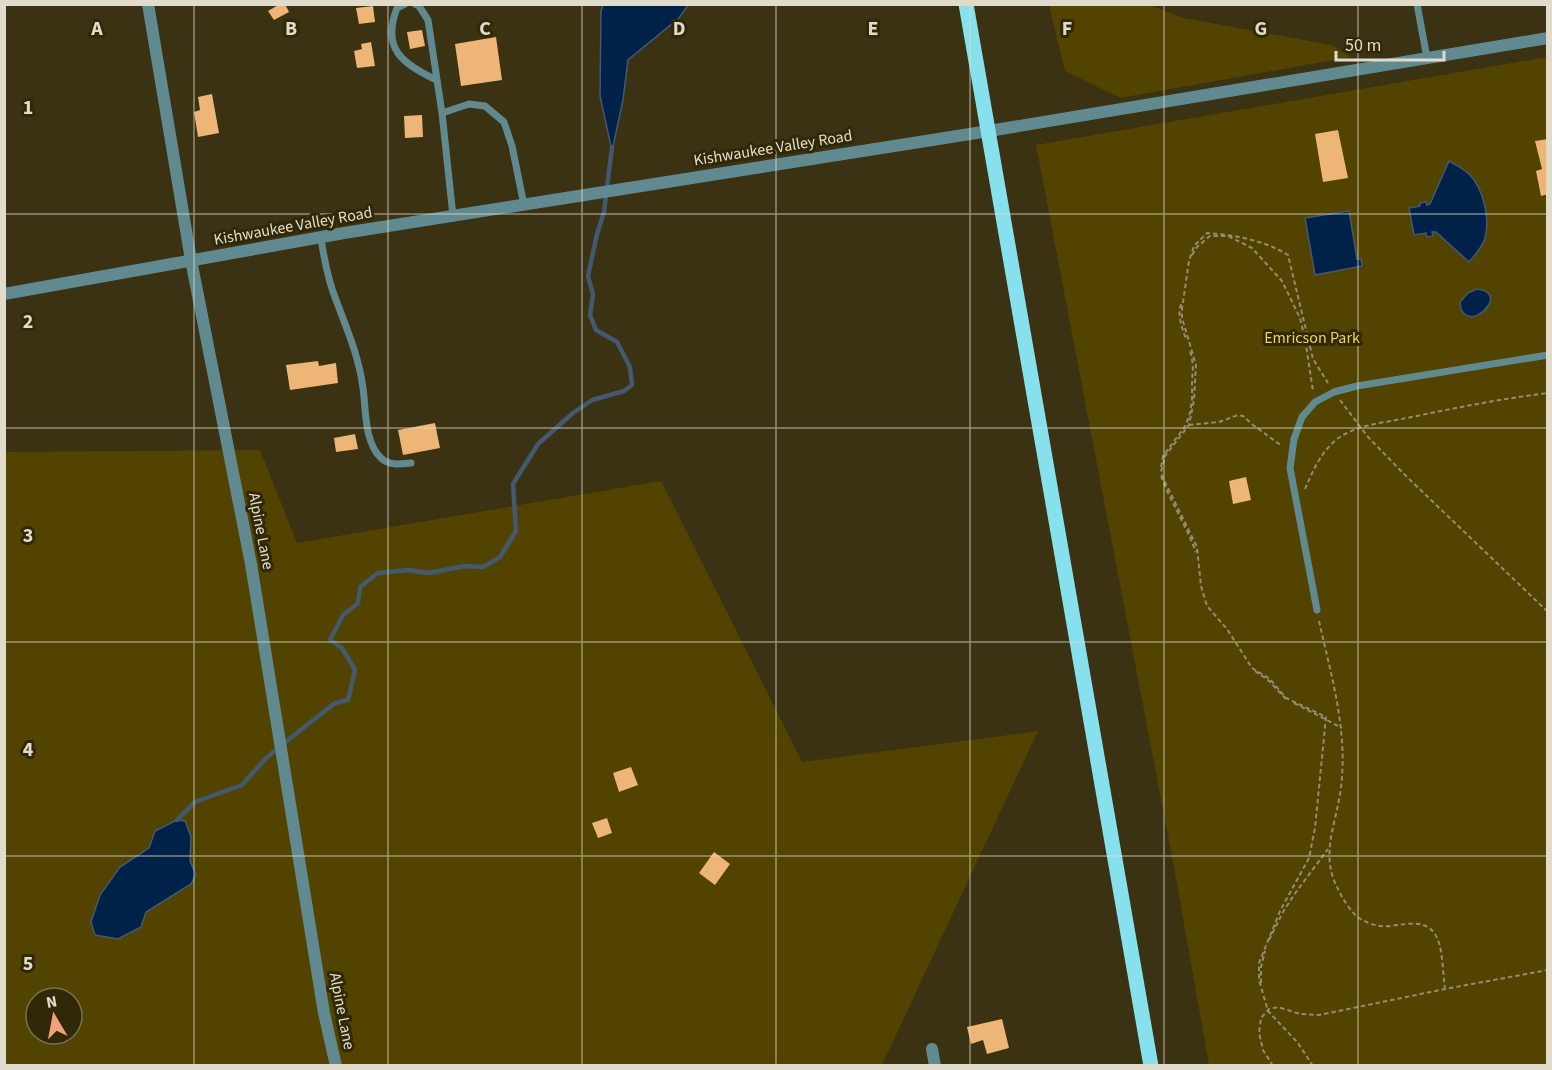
<svg xmlns="http://www.w3.org/2000/svg" width="1552" height="1070" viewBox="0 0 1552 1070" font-family="'Source Sans 3',sans-serif">
<style>
.green{fill:#534300;fill-rule:evenodd}
.water{fill:#002148;stroke:#43596f;stroke-width:1.5}
.lines{fill:none;stroke-linecap:round;stroke-linejoin:round}
.stream{stroke:#43596f;stroke-width:4.5}
.building{fill:#edb576}
.path{stroke:#938c74;stroke-width:2;stroke-dasharray:4.5 3;stroke-linecap:butt}
.service{stroke:#608a8f;stroke-width:7}
.minor{stroke:#608a8f;stroke-width:12}
.tertiary{stroke:#608a8f;stroke-width:12}
.primary{stroke:#87e1ed;stroke-width:15}
.grid{fill:none;stroke:#e0dbca;stroke-width:1.5;stroke-opacity:0.55}
.labels{text-anchor:middle;dominant-baseline:central;stroke-width:6;stroke-linejoin:round;paint-order:stroke}
.street-label{font-size:16px;fill:#e0dbca;stroke:#302807}
.park-label{font-size:16px;fill:#f0d164;stroke:#302807}
.grid-label{font-size:20px;text-anchor:middle;font-weight:bold;fill:#e0dbca;stroke:#302807;stroke-width:6;stroke-linejoin:round;paint-order:stroke}
</style>
<rect width="100%" height="100%" fill="#3a3212"/>
<path class="green" d="M 1049,5 L 1149,5 L 1184,18 L 1331,45 L 1351,57 L 1120,98 L 1065,71 Z
M 1547,57 L 1547,1065 L 1209,1065 L 1173,862 L 1036,145 Z
M 260,450 L 297,543 L 661,481 L 802,762 L 1038,731 L 882,1065 L 5,1065 L 4,452 ZM 36,998 L 72,998 L 72,1034 L 36,1034 Z"/>
<path class="water" d="M 603,5 L 688,5 L 679,18 L 628,60 L 623,100 L 612,151 L 600,96 L 601,11 Z
M 1449,161 C 1456,165 1464,169 1469,174 C 1484,189 1490,219 1485,238 C 1482,248 1475,255 1469,262 L 1436,232 L 1432,232 L 1433,236 L 1427,237 L 1426,233 L 1414,235 L 1409,208 L 1420,206 L 1420,203 L 1426,202 L 1427,205 L 1430,204 Z
M 1349,211 L 1357,259 L 1361,259 L 1362,266 L 1315,275 L 1305,218 Z
M 1477,289 C 1506,292 1481,321 1468,316 C 1465,315 1462,311 1461,309 L 1460,302 L 1468,293 Z
M 177,820 L 185,821 L 191,837 L 190,861 L 196,874 L 191,884 L 146,912 L 141,927 L 118,939 L 95,935 L 91,922 L 100,895 L 120,867 L 149,848 L 155,831 Z"/>
<g class="lines">
<path class="stream" d="M 177,820 L 195,802 L 242,785 L 266,758 L 298,732 L 335,703 L 348,700 L 355,670 L 342,648 L 330,640 L 343,615 L 358,603 L 360,587 L 378,573 L 408,570 L 429,573 L 465,566 L 483,567 L 500,557 L 516,531 L 513,484 L 538,444 L 573,413 L 592,400 L 624,391 L 632,385 L 630,367 L 617,342 L 596,330 L 590,315 L 593,294 L 588,276 L 597,234 L 604,212 L 612,147"/>
</g>
<path class="building" d="M 280,4 L 285,4 L 289,12 L 274,20 L 268,11 Z
M 373,6 L 375,22 L 359,24 L 356,8 Z
M 422,30 L 425,46 L 410,49 L 407,32 Z
M 496,37 L 502,80 L 461,86 L 455,44 Z
M 371,42 L 375,66 L 357,68 L 354,51 L 362,49 L 361,44 Z
M 212,94 L 219,133 L 198,137 L 194,112 L 200,110 L 198,97 Z
M 422,115 L 423,137 L 405,138 L 404,116 Z
M 1338,130 L 1348,178 L 1323,182 L 1315,134 Z
M 1548,139 L 1548,194 L 1541,196 L 1536,171 L 1542,169 L 1535,141 Z
M 318,361 L 319,366 L 336,363 L 338,383 L 290,390 L 286,365 Z
M 435,423 L 440,448 L 403,455 L 398,430 Z
M 355,434 L 358,449 L 336,452 L 334,438 Z
M 1246,477 L 1251,500 L 1233,504 L 1229,481 Z
M 631,767 L 638,785 L 619,792 L 613,773 Z
M 607,818 L 612,833 L 598,838 L 592,823 Z
M 714,852 L 730,864 L 715,885 L 699,873 Z
M 1002,1019 L 1009,1048 L 987,1054 L 983,1040 L 971,1044 L 967,1027 Z"/>
<g class="lines">
<path class="path" d="M 1192,255 L 1197,247 L 1210,236 L 1228,236 L 1252,248 L 1282,281 L 1300,318 L 1305,339 L 1313,391
M 1181,304 C 1177,317 1182,327 1186,339
M 1340,400 L 1368,437 L 1406,476 L 1548,612
M 1189,425 L 1219,422 L 1238,415 L 1243,416 L 1253,425 L 1282,446
M 1161,467 L 1163,456 L 1186,425 L 1190,413 L 1192,400 L 1192,384 L 1193,365 L 1190,350
M 1161,476 L 1167,491 L 1189,535 L 1196,552
M 1305,489 C 1314,468 1324,445 1345,434 C 1364,424 1387,422 1407,418 C 1454,408 1500,399 1548,393
M 1319,621 C 1331,675 1348,730 1341,787 C 1337,823 1319,854 1338,889 C 1341,896 1352,914 1359,918 C 1365,922 1373,925 1380,926 C 1402,928 1429,912 1439,943 C 1443,957 1443,974 1445,989
M 1255,671 L 1268,680 L 1286,699
M 1294,703 L 1342,728
M 1269,940 L 1283,912 L 1296,892 L 1328,849
M 1261,983 L 1261,967 L 1265,951
M 1273,1066 L 1263,1050 L 1259,1033 L 1261,1018 L 1269,1009 L 1278,1007 L 1300,1014 L 1319,1015 L 1445,989 L 1548,970
M 1313,1066 L 1298,1043 L 1268,1011 L 1259,980 L 1259,963 L 1280,911 L 1309,858 L 1315,828 L 1326,717 L 1286,698 L 1270,679 L 1252,668 L 1227,629 L 1207,606 L 1201,586 L 1197,547 L 1163,478 L 1161,472 L 1165,456 L 1189,425 L 1194,400 L 1196,365 L 1182,318 L 1182,309 L 1189,261 L 1194,246 L 1207,233 C 1234,235 1264,240 1288,255 L 1313,359 L 1328,383"/>
<path class="service" d="M 405,4 L 397,8 C 381,50 403,63 436,80
M 415,4 L 419,6 L 428,20 L 442,113 L 453,216
M 1417,4 L 1427,58
M 442,113 L 469,104 L 485,106 L 504,122 L 512,146 L 524,205
M 321,238 C 324,259 328,280 336,300 C 347,329 359,357 363,388 C 366,409 364,442 381,458 C 389,466 401,464 411,463
M 1317,610 L 1290,468 L 1294,439 L 1302,417 L 1315,402 L 1334,392 L 1357,386 L 1548,355"/>
<path class="minor" d="M 148,4 L 191,260 L 251,564 L 324,1013 L 336,1066
M 932,1049 L 935,1066"/>
<path class="tertiary" d="M 4,294 L 344,233 L 989,131 L 1548,38"/>
<path class="primary" d="M 966,4 L 1151,1066"/>
</g>
<path class="grid" d="M 194,4 L 194,1066M 388,4 L 388,1066M 582,4 L 582,1066M 776,4 L 776,1066M 970,4 L 970,1066M 1164,4 L 1164,1066M 1358,4 L 1358,1066M 4,214 L 1548,214M 4,428 L 1548,428M 4,642 L 1548,642M 4,856 L 1548,856"/>
<g class="labels">
<g class="street-label">
<text transform="translate(773 148) rotate(-9)">Kishwaukee Valley Road</text>
<text transform="translate(293 226) rotate(-10)">Kishwaukee Valley Road</text>
<text transform="translate(261 531) rotate(79)">Alpine Lane</text>
<text transform="translate(342 1011) rotate(79)">Alpine Lane</text>
</g>
<g class="park-label">
<text x="1312" y="338">Emricson Park</text>
</g>
</g>
<g class="grid-label">
<text x="97" y="35">A</text>
<text x="291" y="35">B</text>
<text x="485" y="35">C</text>
<text x="679" y="35">D</text>
<text x="873" y="35">E</text>
<text x="1067" y="35">F</text>
<text x="1261" y="35">G</text>
<text x="28" y="114">1</text>
<text x="28" y="328">2</text>
<text x="28" y="542">3</text>
<text x="28" y="756">4</text>
<text x="28" y="970">5</text>
</g>
<rect width="1552" height="1070" fill="none" stroke="#e0dbca" stroke-width="12"/>
<g transform="translate(54 1016) rotate(350)"><circle r="28" fill="#302807" stroke="#767055" stroke-width="1.5"/>
<path d="M0-4.5L10 22L0 15L-10 22Z" fill="#f1a17d"/>
<text y="-9" font-size="16" font-weight="bold" text-anchor="middle" fill="#e0dbca">N</text>
</g>
<path d="M1336 51v9h108v-9" fill="none" stroke="#e0dbca" stroke-width="3"/>
<text x="1345" y="51" font-size="18" fill="#e0dbca" stroke="#302807" stroke-width="4.5" paint-order="stroke">50 m</text>
</svg>
